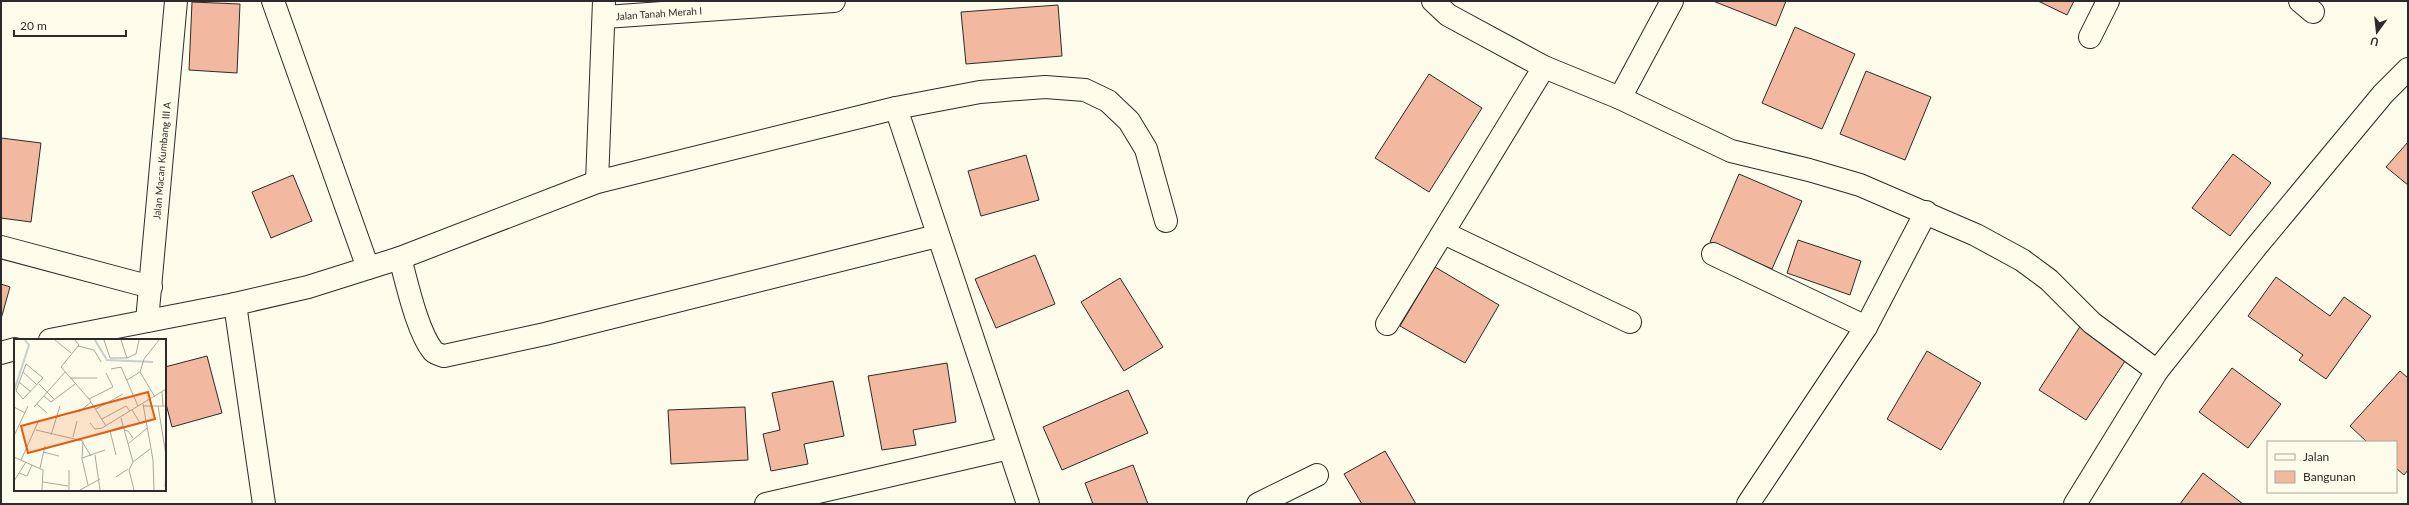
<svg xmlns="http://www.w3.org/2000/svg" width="2409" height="505" viewBox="0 0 2409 505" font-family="Lato,sans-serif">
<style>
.building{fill:#f2b8a0;stroke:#2b2b2b}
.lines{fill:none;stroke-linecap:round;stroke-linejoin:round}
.minor-casing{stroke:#2b2b2b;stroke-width:24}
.minor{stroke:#fdfbea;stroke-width:22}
.labels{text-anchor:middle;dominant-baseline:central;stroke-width:3;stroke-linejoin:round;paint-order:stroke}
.street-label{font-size:10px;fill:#2b2b2b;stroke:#fdfbea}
.inset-river{fill:none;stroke:#c7d0d0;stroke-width:2}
.inset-road{fill:none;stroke:#a9a89e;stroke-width:1}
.view{fill:#e8590c;fill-opacity:0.15;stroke:#e8590c;stroke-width:2}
.inset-edge{fill:none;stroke:#2b2b2b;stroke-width:2}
</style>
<rect width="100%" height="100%" fill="#fdfbea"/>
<path class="building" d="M 1713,1 L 1786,1 L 1776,26 Z
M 2038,1 L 2074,1 L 2067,15 Z
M 192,2 L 240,4 L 237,73 L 189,70 Z
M 1058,5 L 1062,56 L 966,64 L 961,12 Z
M 1795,27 L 1855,54 L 1822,129 L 1762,103 Z
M 1866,71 L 1931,97 L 1905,160 L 1840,134 Z
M 1429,74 L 1482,108 L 1429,192 L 1375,158 Z
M 1,138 L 41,143 L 31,222 L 1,218 Z
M 2408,142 L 2408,185 L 2386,167 Z
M 2233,154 L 2271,183 L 2230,236 L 2192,208 Z
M 1026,155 L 1039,200 L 981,216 L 968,171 Z
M 1739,174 L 1802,201 L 1772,269 L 1710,242 Z
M 293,175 L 312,221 L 271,238 L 252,192 Z
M 1798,240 L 1861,261 L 1850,295 L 1787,273 Z
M 1035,255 L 1055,304 L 996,328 L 975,279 Z
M 1435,267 L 1499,305 L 1465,363 L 1400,326 Z
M 2276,277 L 2330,316 L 2344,297 L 2371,316 L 2326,379 L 2299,360 L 2303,355 L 2248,316 Z
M 1120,278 L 1163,347 L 1124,371 L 1081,302 Z
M 1,284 L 10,287 L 1,319 Z
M 2081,325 L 2129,355 L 2086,420 L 2039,390 Z
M 1927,351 L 1981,383 L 1941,450 L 1887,419 Z
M 207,356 L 222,413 L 172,427 L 165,400 L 165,367 Z
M 947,363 L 956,422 L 913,430 L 916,445 L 882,450 L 868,376 Z
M 2232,368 L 2281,404 L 2248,448 L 2199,412 Z
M 2400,371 L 2408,378 L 2408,470 L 2404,475 L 2396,468 L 2396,442 L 2367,442 L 2350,426 Z
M 833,381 L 844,436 L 804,444 L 808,464 L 771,471 L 763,434 L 780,430 L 772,393 Z
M 1128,390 L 1148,433 L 1062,470 L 1043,427 Z
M 745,407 L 748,460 L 671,464 L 668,410 Z
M 1385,451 L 1416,504 L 1362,504 L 1344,474 Z
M 1133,465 L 1148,504 L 1093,504 L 1085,483 Z
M 2203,473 L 2243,504 L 2180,504 Z"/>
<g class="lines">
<g class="minor-casing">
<g id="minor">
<path d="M 273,1 L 368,268"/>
<path d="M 1433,1 L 1448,15 L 1544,67 L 1620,98 L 1731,151 L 1809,170 L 1860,185 L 1976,235 L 2022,260 L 2049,280 L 2092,323 L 2157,371"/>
<path d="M 2300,1 L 2313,12"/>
<path id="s1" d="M 605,17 L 834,1"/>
<path d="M 2090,37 L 2108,1"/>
<path d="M 1620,98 L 1672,1"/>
<path d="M 896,108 L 1028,504"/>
<path d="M 597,182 L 604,1"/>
<path d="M 1444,233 L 1630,322"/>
<path d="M 1,247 L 151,287"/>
<path d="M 1713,254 L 1866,327"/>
<path d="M 400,258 C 407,283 417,331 433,351 C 436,354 440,355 444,356 L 545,334 L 937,236"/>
<path d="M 235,304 L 264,504"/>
<path id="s2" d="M 147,321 L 176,1"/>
<path d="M 1387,324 L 1544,67"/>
<path d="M 50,340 L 235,304 L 308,287 L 400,258 L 597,182 L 896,108 L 980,92 L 1045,87 L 1085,90 L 1108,101 L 1129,121 L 1146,149 L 1166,221"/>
<path d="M 1,353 L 15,349"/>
<path d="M 766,504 L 1009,448"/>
<path d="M 1258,504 L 1317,475"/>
<path d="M 1748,504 L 1866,327 L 1926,212"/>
<path d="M 2075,504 L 2157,371 L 2256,247 L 2383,94 L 2408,69"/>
</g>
</g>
<use href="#minor" class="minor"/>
</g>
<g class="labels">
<g class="street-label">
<text stroke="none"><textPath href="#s1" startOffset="54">Jalan Tanah Merah I</textPath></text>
<text stroke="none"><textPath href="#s2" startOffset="161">Jalan Macan Kumbang III A</textPath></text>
</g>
</g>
<g transform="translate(14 339)">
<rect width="152" height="152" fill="#fdfbea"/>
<path class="inset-river" d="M 81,1 L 93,21 L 139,23M 0,52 L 15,6 L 11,1"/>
<path class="inset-road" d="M 41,1 L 57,14M 61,1 L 65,6 L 47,28 L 75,60 L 92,87M 90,1 L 96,19 L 113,19 L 122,15 L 125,1M 107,1 L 113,19M 64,7 L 80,11 L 87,23M 12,25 L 29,39 L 9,60 L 2,52 ZM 97,30 L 107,28 L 124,67M 9,33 L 23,46M 126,33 L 141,58M 56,39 L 83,39M 113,41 L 126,33 L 130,20 L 145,1M 5,43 L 17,53M 25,45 L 40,60M 148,53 L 149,67M 30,57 L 37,63 L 61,45M 75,60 L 99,48 L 92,34M 23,65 L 33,74M 129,65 L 139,121 L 140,151M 129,67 L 152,67M 144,67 L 152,116M 0,68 L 11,74M 20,68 L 51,33M 82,70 L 109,55M 118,71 L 126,84M 65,73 L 77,63M 107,79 L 119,123 L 115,131 L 120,151M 88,80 L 112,67 L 116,72M 76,84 L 81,90 L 88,89 L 152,50M 22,91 L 69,102 L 68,120 L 74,146M 110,91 L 114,92 L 119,99M 37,96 L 46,67M 0,97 L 14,67M 59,98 L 63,82M 69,104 L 77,117M 114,105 L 133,89M 29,113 L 45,117M 81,116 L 86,151M 102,116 L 96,92 L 109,87M 0,118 L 29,131 L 28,151M 68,119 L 91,111M 7,121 L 25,81M 119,123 L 136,110M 26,129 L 31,107M 55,131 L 55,151M 5,134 L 13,137 L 18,126M 102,138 L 114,130M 0,142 L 12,123M 29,143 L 54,147M 151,148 L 152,129M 66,151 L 86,140"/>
<path class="view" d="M 134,53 L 141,80 L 14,114 L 7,87 Z"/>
<rect width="152" height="152" class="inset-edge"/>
</g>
<rect width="2409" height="505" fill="none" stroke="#2b2b2b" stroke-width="4"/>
<rect x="2267" y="441" width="130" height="52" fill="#fdfbea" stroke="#a9a89e"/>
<rect x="2275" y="454" width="20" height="6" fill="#fdfbea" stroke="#a9a89e"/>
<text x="2303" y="461" font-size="12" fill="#2b2b2b">Jalan</text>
<rect x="2275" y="471" width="20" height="12" fill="#f2b8a0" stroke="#a9a89e"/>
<text x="2303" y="481" font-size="12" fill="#2b2b2b">Bangunan</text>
<g transform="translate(2377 32) rotate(195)" stroke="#fdfbea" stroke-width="3" paint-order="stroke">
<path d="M0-3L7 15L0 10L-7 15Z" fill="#2b2b2b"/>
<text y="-6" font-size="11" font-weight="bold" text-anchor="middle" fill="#2b2b2b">U</text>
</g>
<path d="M14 30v6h112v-6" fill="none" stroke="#2b2b2b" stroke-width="2"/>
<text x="20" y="30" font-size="12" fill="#2b2b2b" stroke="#fdfbea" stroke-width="3" paint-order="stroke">20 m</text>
</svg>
